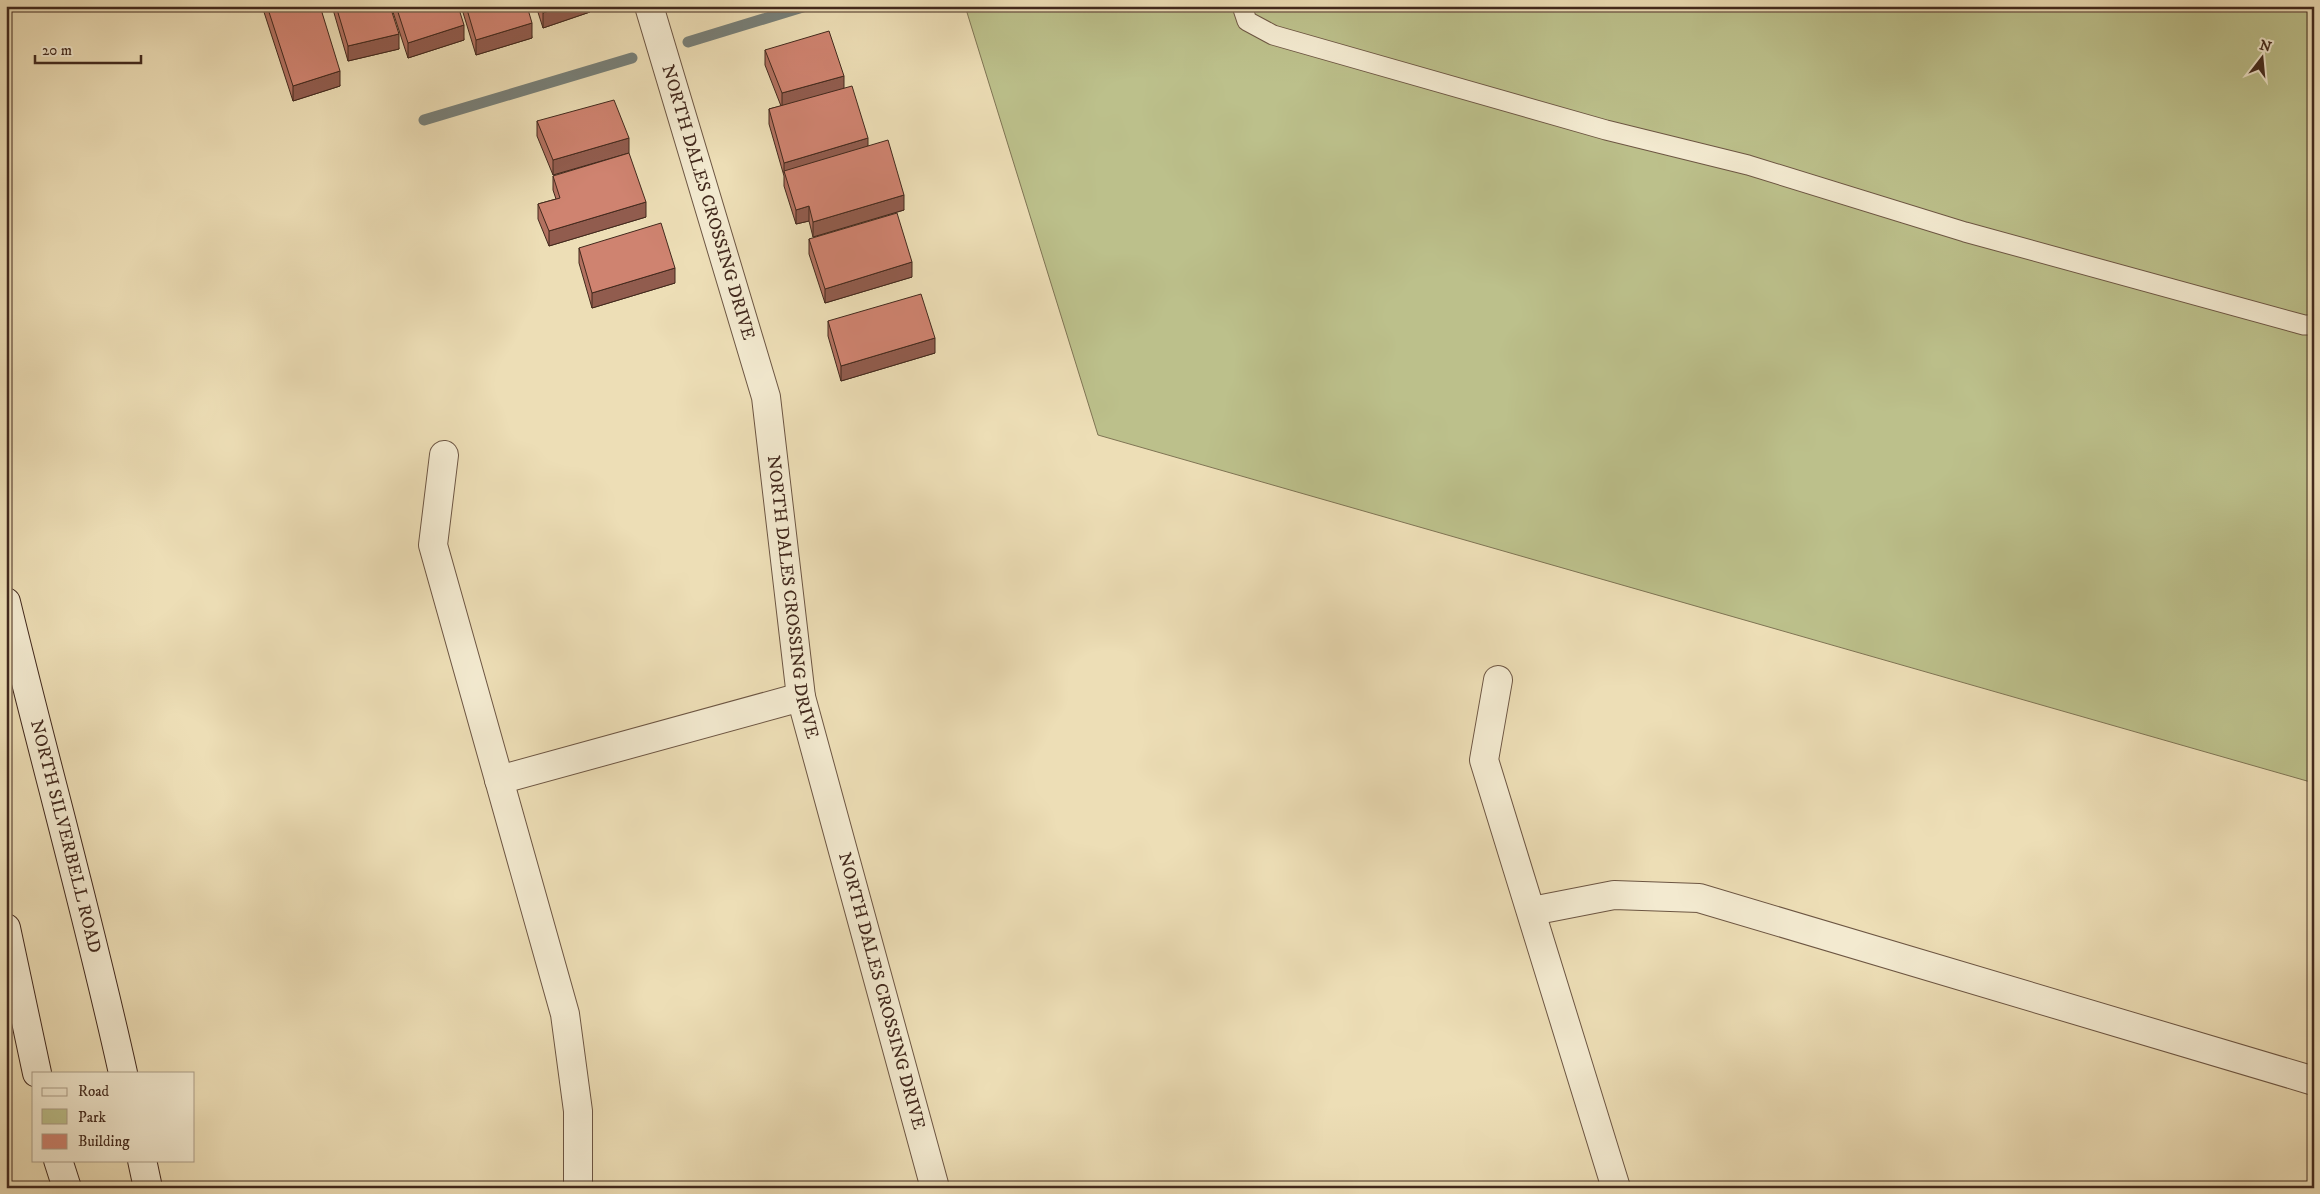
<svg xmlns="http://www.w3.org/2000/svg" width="2320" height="1194" viewBox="0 0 2320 1194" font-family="'IM FELL DW Pica',serif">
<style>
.green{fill:#bcc08b;stroke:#7f7454}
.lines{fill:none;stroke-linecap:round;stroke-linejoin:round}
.stream{stroke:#788079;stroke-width:11}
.lane-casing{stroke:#6d5643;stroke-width:21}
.street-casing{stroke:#6d5643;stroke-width:30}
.secondary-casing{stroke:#42291d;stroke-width:30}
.lane{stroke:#f3ead0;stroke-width:19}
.street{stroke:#f3ead0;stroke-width:28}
.secondary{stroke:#f3ead0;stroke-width:28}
.wall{fill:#b27160;stroke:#42291d}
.shaded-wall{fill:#915c4e;stroke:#42291d}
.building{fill:#cf8370;stroke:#42291d}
.labels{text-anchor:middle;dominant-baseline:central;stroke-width:4;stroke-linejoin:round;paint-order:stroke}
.street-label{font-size:18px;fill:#42291d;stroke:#f3ead0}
</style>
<rect width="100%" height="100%" fill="#eddeb6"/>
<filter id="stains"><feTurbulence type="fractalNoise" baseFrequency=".004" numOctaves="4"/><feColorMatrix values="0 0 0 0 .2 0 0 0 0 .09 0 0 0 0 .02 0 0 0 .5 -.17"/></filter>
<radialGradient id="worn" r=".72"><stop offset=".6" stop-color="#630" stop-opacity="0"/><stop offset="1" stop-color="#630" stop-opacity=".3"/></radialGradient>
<path class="green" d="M 965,6 L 2314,6 L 2314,783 L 1098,435 Z"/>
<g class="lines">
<path class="stream" d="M 688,42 L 806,6
M 424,120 L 632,58"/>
<g class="lane-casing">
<path id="lane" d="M 1242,6 L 1247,21 L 1273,35 L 1606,130 L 1748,165 L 1965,232 L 2304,325 L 2314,325"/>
</g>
<g class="street-casing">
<g id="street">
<path id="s1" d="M 649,6 L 766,397 L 801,697 L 935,1188"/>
<path d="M 444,455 L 433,545 L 565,1014 L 578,1111 L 578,1188"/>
<path d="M 1498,680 L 1484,760 L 1616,1188"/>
<path d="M 499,780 L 801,697"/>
<path d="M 1532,911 L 1614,895 L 1699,898 L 2314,1081"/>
</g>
</g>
<g class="secondary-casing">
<g id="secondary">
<path id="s2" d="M 6,602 C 44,759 88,915 123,1073"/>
<path d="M 6,928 L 37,1073"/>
<path d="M 58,1160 L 67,1188"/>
<path d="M 142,1160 L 148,1188"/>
</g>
</g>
<use href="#lane" class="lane"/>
<use href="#street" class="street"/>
<use href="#secondary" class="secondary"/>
</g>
<path class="wall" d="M 262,6 L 320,6 L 340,86 L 293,101 Z
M 332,6 L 390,6 L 399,49 L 348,61 Z
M 391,6 L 458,6 L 464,40 L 408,58 Z
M 461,6 L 527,6 L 532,38 L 476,55 Z
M 536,6 L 590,6 L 590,12 L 543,28 Z
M 765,50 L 844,88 L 868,146 L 904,210 L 813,237 L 809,221 L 796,224 L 784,186 L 784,176 L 769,124 L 769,109 L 781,106 L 765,65 Z
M 537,121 L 629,153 L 553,175 L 537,136 Z
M 553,176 L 646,217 L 549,246 L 538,219 L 538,204 L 556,199 L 553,190 Z
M 809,239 L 912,277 L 825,303 L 809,254 Z
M 579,248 L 675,283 L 592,308 L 579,263 Z
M 828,321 L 935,353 L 841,381 L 828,336 Z"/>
<path class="shaded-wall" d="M 563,6 L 590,6 L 590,12 L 543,28 L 543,13 Z
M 532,23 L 532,38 L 476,55 L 476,40 Z
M 464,25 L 464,40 L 408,58 L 408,43 Z
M 399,34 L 399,49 L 348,61 L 348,46 Z
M 340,71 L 340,86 L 293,101 L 293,86 Z
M 844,76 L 844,91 L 782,108 L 782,93 Z
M 629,138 L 629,153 L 553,175 L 553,160 Z
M 868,138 L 868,153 L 784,173 L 784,163 Z
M 904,195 L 904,210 L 813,237 L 813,222 Z
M 646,202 L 646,217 L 549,246 L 549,231 Z
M 809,206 L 809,221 L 796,224 L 796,210 Z
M 912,262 L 912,277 L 825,303 L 825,289 Z
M 675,268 L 675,283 L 592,308 L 592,293 Z
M 935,338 L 935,353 L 841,381 L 841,366 Z"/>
<path class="building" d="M 267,6 L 320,6 L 340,71 L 293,86 Z
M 336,6 L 390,6 L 399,34 L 348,46 Z
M 396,6 L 458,6 L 464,25 L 408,43 Z
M 466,6 L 527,6 L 532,23 L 476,40 Z
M 541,6 L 563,6 L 543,13 Z
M 829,31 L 844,76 L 782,93 L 765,50 Z
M 852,86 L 868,138 L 784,163 L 769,109 Z
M 614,100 L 629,138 L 553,160 L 537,121 Z
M 888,140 L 904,195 L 813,222 L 809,206 L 796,210 L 784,171 Z
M 629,153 L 646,202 L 549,231 L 538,204 L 560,198 L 553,176 Z
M 897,213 L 912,262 L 825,289 L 809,239 Z
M 661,223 L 675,268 L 592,293 L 579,248 Z
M 921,294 L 935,338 L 841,366 L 828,321 Z"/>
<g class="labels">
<g class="street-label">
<text stroke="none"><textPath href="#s1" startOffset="205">NORTH DALES CROSSING DRIVE</textPath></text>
<text stroke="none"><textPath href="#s1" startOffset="610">NORTH DALES CROSSING DRIVE</textPath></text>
<text stroke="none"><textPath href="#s2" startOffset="242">NORTH SILVERBELL ROAD</textPath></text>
<text stroke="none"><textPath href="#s1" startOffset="1015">NORTH DALES CROSSING DRIVE</textPath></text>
</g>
</g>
<rect width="2320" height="1194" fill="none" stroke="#eddeb6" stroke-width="25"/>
<rect x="8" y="8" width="2305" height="1179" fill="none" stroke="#42291d" stroke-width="2.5"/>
<rect x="12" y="12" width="2295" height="1169" fill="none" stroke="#42291d"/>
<rect x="32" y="1072" width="162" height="90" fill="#f3ead0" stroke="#ac9d88"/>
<rect x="42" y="1088" width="25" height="8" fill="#f3ead0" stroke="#ac9d88"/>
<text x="78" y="1096" font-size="15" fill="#42291d">Road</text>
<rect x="42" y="1109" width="25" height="15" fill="#bcc08b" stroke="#ac9d88"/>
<text x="78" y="1122" font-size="15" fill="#42291d">Park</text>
<rect x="42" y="1134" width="25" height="15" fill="#cf8370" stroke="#ac9d88"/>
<text x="78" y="1146" font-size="15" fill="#42291d">Building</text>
<g transform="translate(2262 58) rotate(16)" stroke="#f3ead0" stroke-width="4" paint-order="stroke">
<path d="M0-4L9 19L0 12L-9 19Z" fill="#42291d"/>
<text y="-8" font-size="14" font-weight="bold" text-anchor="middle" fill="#42291d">N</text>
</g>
<path d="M35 55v8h106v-8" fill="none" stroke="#42291d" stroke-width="2.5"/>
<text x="42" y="55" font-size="15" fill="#42291d" stroke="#f3ead0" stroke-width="4" paint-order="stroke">20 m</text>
<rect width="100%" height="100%" filter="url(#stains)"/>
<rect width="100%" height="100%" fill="url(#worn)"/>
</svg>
